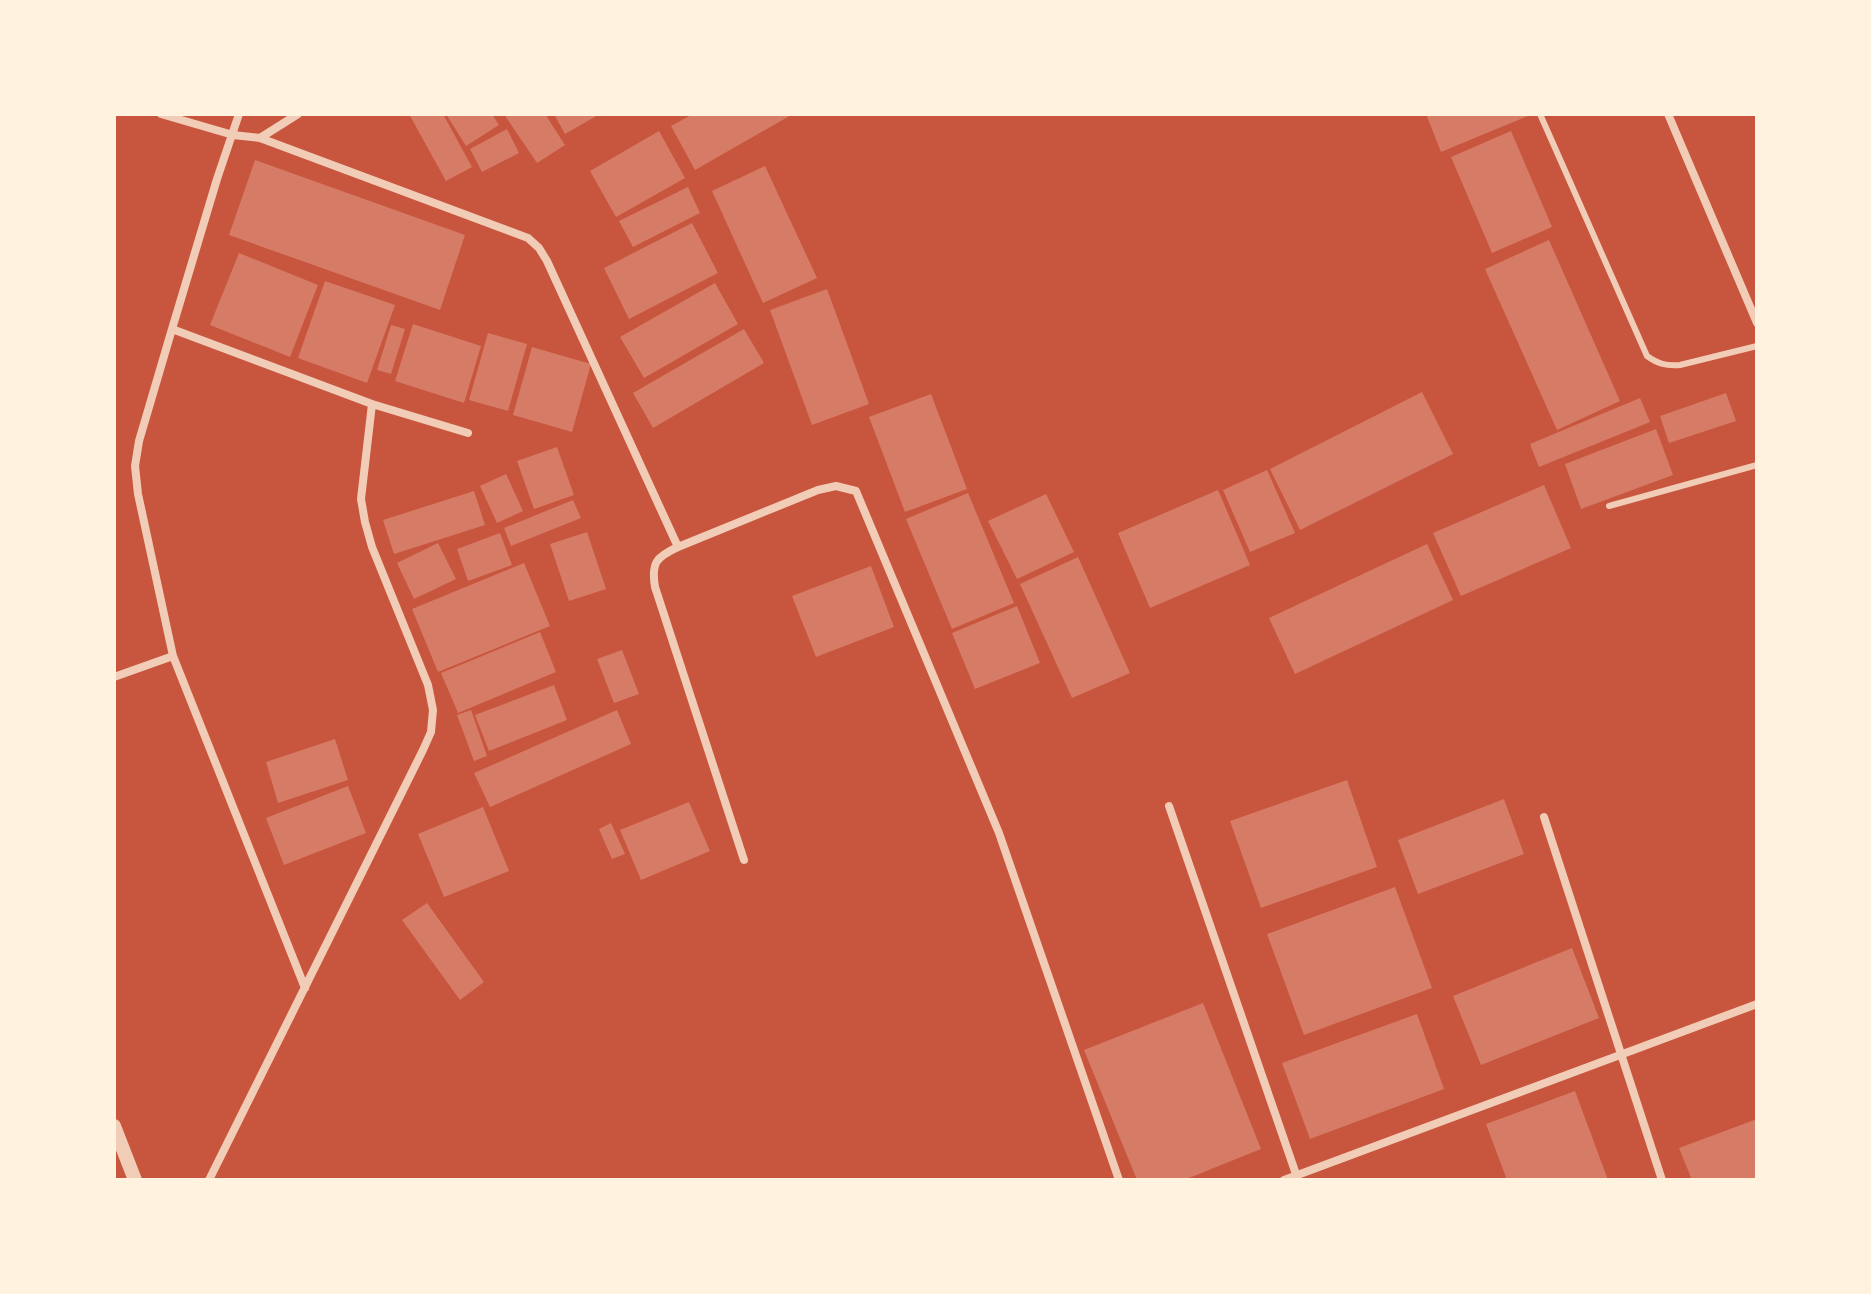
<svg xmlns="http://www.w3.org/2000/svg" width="1871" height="1294" viewBox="0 0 1871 1294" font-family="Signika,sans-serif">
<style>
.building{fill:#d67c66}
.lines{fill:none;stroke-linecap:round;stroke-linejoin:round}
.service{stroke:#f1ccb7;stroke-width:6}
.minor{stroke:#f1ccb7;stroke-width:8}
.tertiary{stroke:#f1ccb7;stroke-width:14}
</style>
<rect width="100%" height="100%" fill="#c8553d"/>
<path class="building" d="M 409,114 L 443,114 L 472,167 L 446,181 Z
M 446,114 L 492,114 L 499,125 L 466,146 Z
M 504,114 L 545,114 L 565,145 L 537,163 Z
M 554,114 L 600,114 L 565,134 Z
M 693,114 L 793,114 L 695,170 L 671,126 Z
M 1426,114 L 1527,114 L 1528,116 L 1441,152 Z
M 507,129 L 519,153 L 482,172 L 470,149 Z
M 659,131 L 685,178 L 616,217 L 590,171 Z
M 1511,131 L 1552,227 L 1492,253 L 1451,157 Z
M 255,160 L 465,235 L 440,310 L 229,235 Z
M 765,166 L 817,278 L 763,303 L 712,191 Z
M 688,187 L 700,213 L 633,247 L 619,221 Z
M 692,223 L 718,273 L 629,319 L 604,268 Z
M 1549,240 L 1620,401 L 1557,430 L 1485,269 Z
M 239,253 L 318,285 L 290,357 L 210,325 Z
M 325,281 L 395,305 L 367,383 L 298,358 Z
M 715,283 L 738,324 L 644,378 L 620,337 Z
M 827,289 L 869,404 L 812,425 L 770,310 Z
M 413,324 L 481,346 L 464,403 L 395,381 Z
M 391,325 L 405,329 L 391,374 L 377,370 Z
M 744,329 L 764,363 L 653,428 L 633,393 Z
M 488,333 L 527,344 L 508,411 L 469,400 Z
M 532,347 L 591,364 L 572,432 L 513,415 Z
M 1422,392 L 1453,454 L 1300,530 L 1270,469 Z
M 1726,393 L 1736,421 L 1669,443 L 1660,416 Z
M 931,394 L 967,489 L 905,512 L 869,417 Z
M 1640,398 L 1650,422 L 1539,467 L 1530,444 Z
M 1656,429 L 1673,475 L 1581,509 L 1565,464 Z
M 557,447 L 574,495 L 534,509 L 517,461 Z
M 1267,470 L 1295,533 L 1250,552 L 1223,490 Z
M 506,474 L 523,511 L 497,523 L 480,486 Z
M 1544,485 L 1571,548 L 1461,596 L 1433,533 Z
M 1218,490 L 1250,565 L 1150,608 L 1118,533 Z
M 474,491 L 485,525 L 394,554 L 383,520 Z
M 968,493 L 1014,603 L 952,629 L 906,519 Z
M 1046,494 L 1074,552 L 1017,579 L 988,521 Z
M 573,500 L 581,518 L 511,546 L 504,528 Z
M 587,532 L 606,589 L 569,601 L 550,544 Z
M 500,533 L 512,565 L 468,581 L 457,549 Z
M 438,543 L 456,579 L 414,599 L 397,563 Z
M 1427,544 L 1453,600 L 1295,674 L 1269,618 Z
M 1078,557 L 1130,673 L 1072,698 L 1020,584 Z
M 524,563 L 550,626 L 438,672 L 412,609 Z
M 871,566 L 894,627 L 816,657 L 792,596 Z
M 1017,606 L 1040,663 L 975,689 L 952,633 Z
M 540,632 L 556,672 L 458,713 L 441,673 Z
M 622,650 L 639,694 L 614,703 L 597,659 Z
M 554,685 L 567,720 L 489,751 L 475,715 Z
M 471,710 L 487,756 L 474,761 L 457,715 Z
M 617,710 L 631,744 L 490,807 L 474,773 Z
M 335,739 L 348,780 L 278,803 L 266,762 Z
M 1347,780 L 1377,867 L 1261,908 L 1230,821 Z
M 348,786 L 366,833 L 284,865 L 266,818 Z
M 1504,799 L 1524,854 L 1418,894 L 1398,840 Z
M 689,802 L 710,851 L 641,880 L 620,830 Z
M 483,807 L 509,871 L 444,897 L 418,834 Z
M 611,823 L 625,854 L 612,859 L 599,829 Z
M 1395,887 L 1432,988 L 1304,1035 L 1267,934 Z
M 427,903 L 484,982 L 460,1000 L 402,920 Z
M 1572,948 L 1599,1018 L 1481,1065 L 1453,996 Z
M 1203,1003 L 1261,1149 L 1184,1180 L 1137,1180 L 1084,1050 Z
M 1417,1014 L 1444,1089 L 1310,1139 L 1282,1063 Z
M 1575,1091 L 1608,1180 L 1507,1180 L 1486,1124 Z
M 1757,1119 L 1757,1180 L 1692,1180 L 1679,1148 Z"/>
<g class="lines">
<path class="service" d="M 1540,114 L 1647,356 C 1658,364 1666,366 1680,365 L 1757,346
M 1609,506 L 1757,465"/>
<path class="minor" d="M 161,114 L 233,135 L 260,138 L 528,238 L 539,248 L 547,261 L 678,547 C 656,557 651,563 655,587 L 744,860
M 239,114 L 217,179 L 172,329 L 139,441 L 135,466 L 138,494 L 173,656 L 305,988
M 1668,114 L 1757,323
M 260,138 L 298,114
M 172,329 L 372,404 L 361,499 L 365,522 L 372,547 L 428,685 L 433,710 L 431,732 L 423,750 L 209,1180
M 372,404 L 468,433
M 678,547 L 818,490 L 836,486 L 856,491 L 999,833 L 1119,1180
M 114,677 L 173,656
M 1169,806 L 1298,1180
M 1544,817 L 1662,1180
M 1284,1180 L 1757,1004"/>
<path class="tertiary" d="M 114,1126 L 135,1180"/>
</g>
<rect width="1871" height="1294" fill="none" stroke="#fff3e0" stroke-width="232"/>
</svg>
